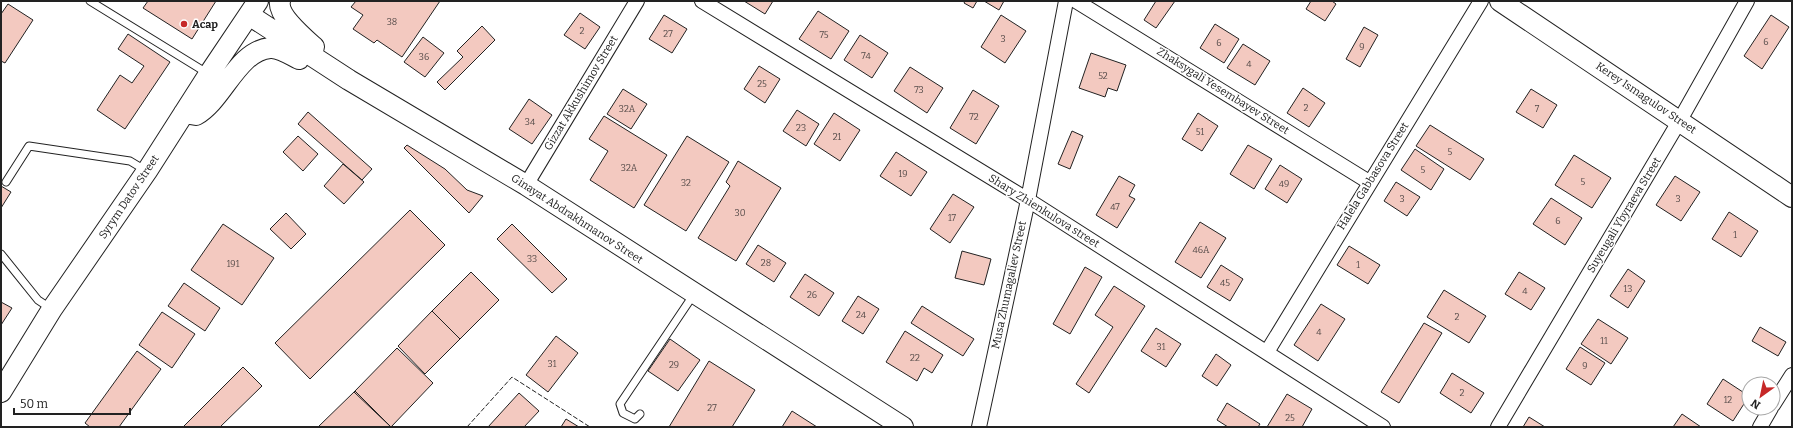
<svg xmlns="http://www.w3.org/2000/svg" width="1793" height="428" viewBox="0 0 1793 428" font-family="Bitter,serif">
<style>
.building{fill:#f3c9c0;stroke:#222}
.lines{fill:none;stroke-linecap:round;stroke-linejoin:round}
.lane-casing{stroke:#222;stroke-width:9}
.street-casing{stroke:#222;stroke-width:16}
.secondary-casing{stroke:#222;stroke-width:22}
.lane{stroke:#fff;stroke-width:7}
.street{stroke:#fff;stroke-width:14}
.secondary{stroke:#fff;stroke-width:20}
.fence{stroke:#222;stroke-width:1;stroke-dasharray:5 2;stroke-linecap:butt}
.poi-dot{fill:#c62828;stroke:#fff;stroke-width:1.5}
.labels{text-anchor:middle;dominant-baseline:central;stroke-width:3;stroke-linejoin:round;paint-order:stroke}
.number-label{font-size:9px;fill:#564c4a}
.poi-label{font-size:11px;font-weight:bold;fill:#222;stroke:#fff;text-anchor:start}
.street-label{font-size:11px;fill:#222;stroke:#fff}
</style>
<rect width="100%" height="100%" fill="#fff"/>
<path class="building" d="M 148,1 L 216,1 L 192,39 L 143,8 Z
M 356,1 L 440,1 L 402,57 L 377,40 L 374,43 L 353,29 L 363,15 L 351,7 Z
M 744,1 L 773,1 L 765,14 Z
M 965,1 L 977,1 L 973,8 L 964,3 Z
M 984,1 L 1004,1 L 999,10 Z
M 1156,1 L 1175,1 L 1156,28 L 1144,20 Z
M 1311,1 L 1332,1 L 1336,4 L 1325,21 L 1306,9 Z
M 8,4 L 33,20 L 5,63 L 1,61 L 1,14 Z
M 818,11 L 849,31 L 831,59 L 799,39 Z
M 580,13 L 600,27 L 585,49 L 564,35 Z
M 664,15 L 687,29 L 672,53 L 649,39 Z
M 1001,15 L 1026,31 L 1005,63 L 981,47 Z
M 1771,15 L 1789,27 L 1762,69 L 1744,56 Z
M 1215,24 L 1239,39 L 1224,63 L 1200,48 Z
M 482,26 L 495,40 L 445,90 L 437,82 L 463,57 L 457,51 Z
M 1364,27 L 1378,35 L 1360,67 L 1346,59 Z
M 128,34 L 170,62 L 125,129 L 97,110 L 120,75 L 132,83 L 144,66 L 118,49 Z
M 860,35 L 888,53 L 872,78 L 844,60 Z
M 423,37 L 444,53 L 425,77 L 404,62 Z
M 1243,44 L 1270,61 L 1255,85 L 1227,68 Z
M 1091,53 L 1126,65 L 1117,91 L 1108,88 L 1105,97 L 1079,88 Z
M 759,66 L 780,79 L 765,103 L 744,89 Z
M 910,67 L 943,88 L 927,113 L 894,91 Z
M 1303,88 L 1325,103 L 1309,127 L 1287,113 Z
M 623,89 L 647,104 L 631,129 L 607,114 Z
M 1531,89 L 1557,105 L 1543,128 L 1516,112 Z
M 973,90 L 999,106 L 976,144 L 950,128 Z
M 529,99 L 552,115 L 532,144 L 509,129 Z
M 797,110 L 819,124 L 806,146 L 783,131 Z
M 308,112 L 372,169 L 362,180 L 298,124 Z
M 834,113 L 860,130 L 840,161 L 814,144 Z
M 1198,113 L 1218,126 L 1202,151 L 1182,139 Z
M 604,116 L 667,155 L 634,208 L 590,180 L 608,151 L 589,139 Z
M 1430,125 L 1484,159 L 1470,180 L 1416,146 Z
M 1072,131 L 1083,136 L 1070,169 L 1058,164 Z
M 298,136 L 318,154 L 303,171 L 283,152 Z
M 687,136 L 729,162 L 686,231 L 644,205 Z
M 407,145 L 445,169 L 467,190 L 483,196 L 469,213 L 404,148 Z
M 1248,145 L 1272,159 L 1254,189 L 1230,174 Z
M 1415,149 L 1444,169 L 1431,190 L 1401,170 Z
M 896,152 L 927,172 L 911,196 L 880,176 Z
M 1574,155 L 1611,178 L 1592,208 L 1555,185 Z
M 738,161 L 781,188 L 736,261 L 698,238 L 730,186 L 726,182 Z
M 343,164 L 364,182 L 344,204 L 324,186 Z
M 1280,165 L 1302,179 L 1287,203 L 1265,189 Z
M 1119,176 L 1135,185 L 1129,196 L 1135,199 L 1117,228 L 1096,215 Z
M 1675,176 L 1700,192 L 1681,221 L 1656,205 Z
M 1396,182 L 1420,197 L 1407,216 L 1384,201 Z
M 1,186 L 11,192 L 1,208 Z
M 953,194 L 974,207 L 950,243 L 930,229 Z
M 1551,198 L 1582,218 L 1565,245 L 1533,224 Z
M 410,210 L 445,245 L 310,379 L 275,343 Z
M 1729,212 L 1758,231 L 1741,257 L 1712,239 Z
M 286,213 L 306,234 L 291,249 L 270,229 Z
M 1200,222 L 1226,238 L 1201,278 L 1175,262 Z
M 223,224 L 274,258 L 242,305 L 191,270 Z
M 512,224 L 567,279 L 552,293 L 497,239 Z
M 758,245 L 786,263 L 774,282 L 746,264 Z
M 1349,246 L 1380,265 L 1368,284 L 1337,265 Z
M 962,251 L 991,259 L 984,285 L 955,278 Z
M 1221,265 L 1243,279 L 1230,301 L 1207,287 Z
M 1085,267 L 1102,277 L 1070,334 L 1053,324 Z
M 1628,269 L 1645,281 L 1628,308 L 1610,296 Z
M 471,272 L 499,300 L 460,339 L 432,311 Z
M 1519,272 L 1545,288 L 1531,310 L 1505,294 Z
M 805,274 L 834,293 L 819,316 L 790,297 Z
M 184,283 L 220,308 L 205,331 L 168,306 Z
M 1114,286 L 1145,306 L 1089,393 L 1076,384 L 1113,327 L 1095,315 Z
M 1444,290 L 1486,316 L 1469,343 L 1427,317 Z
M 858,296 L 879,309 L 863,334 L 842,321 Z
M 1,302 L 12,308 L 1,325 Z
M 1321,304 L 1345,319 L 1318,361 L 1294,345 Z
M 922,306 L 974,339 L 963,356 L 911,323 Z
M 432,311 L 460,339 L 425,374 L 398,346 Z
M 162,312 L 195,334 L 172,368 L 139,345 Z
M 1598,319 L 1628,338 L 1611,364 L 1581,344 Z
M 1424,323 L 1442,333 L 1399,403 L 1381,392 Z
M 1760,327 L 1786,342 L 1778,356 L 1752,341 Z
M 1156,328 L 1181,344 L 1166,367 L 1141,351 Z
M 905,331 L 943,355 L 932,373 L 924,368 L 917,381 L 886,362 Z
M 556,336 L 578,353 L 548,392 L 526,375 Z
M 670,339 L 700,360 L 678,391 L 648,371 Z
M 1580,347 L 1605,363 L 1591,385 L 1566,369 Z
M 397,348 L 433,383 L 391,427 L 354,392 Z
M 137,351 L 161,369 L 119,427 L 90,427 L 85,423 Z
M 1216,354 L 1231,365 L 1217,386 L 1202,376 Z
M 709,361 L 755,390 L 732,427 L 669,427 Z
M 243,367 L 262,386 L 220,427 L 183,427 Z
M 1452,373 L 1484,393 L 1471,413 L 1440,393 Z
M 1723,379 L 1749,396 L 1733,421 L 1707,404 Z
M 355,391 L 391,427 L 318,427 Z
M 519,393 L 539,411 L 524,427 L 488,427 Z
M 1287,394 L 1312,409 L 1302,427 L 1267,427 Z
M 1227,403 L 1260,424 L 1258,427 L 1228,427 L 1217,420 Z
M 792,411 L 817,427 L 782,427 Z
M 1682,414 L 1701,427 L 1673,427 Z
M 1529,417 L 1545,427 L 1523,427 Z
M 566,419 L 579,427 L 561,427 Z"/>
<g class="lines">
<g class="lane-casing">
<path id="lane" d="M 90,1 L 207,73
M 6,182 L 29,146 L 130,161 L 145,170
M 1,254 L 38,300 L 50,308
M 640,414 L 635,419 L 623,413 L 620,404 L 694,294"/>
</g>
<g class="street-casing">
<path id="street" d="M 702,1 L 1028,200 L 1383,427
M 1076,1 L 1369,182
M 526,185 L 637,1
M 1267,352 L 1481,1
M 1773,405 L 1792,375
M 979,427 L 1028,200 L 1066,1
M 1498,427 L 1680,120 L 1747,1
M 1760,427 L 1771,408"/>
</g>
<g class="secondary-casing">
<path id="secondary" d="M 280,1 C 277,15 304,38 314,47
M 1500,1 L 1792,197
M 249,15 L 349,80 L 526,185 L 903,427
M 184,113 L 196,115 C 223,100 237,51 270,48 C 279,47 291,55 299,59
M 1,392 L 52,309 L 147,171 L 209,74 L 258,1"/>
</g>
<use href="#lane" class="lane"/>
<use href="#street" class="street"/>
<use href="#secondary" class="secondary"/>
<path class="fence" d="M 467,427 L 512,377 L 590,427"/>
</g>
<circle class="poi-dot" cx="184" cy="24" r="4"/>
<g class="labels">
<g class="number-label">
<text x="392" y="22">38</text>
<text x="582" y="31">2</text>
<text x="668" y="34">27</text>
<text x="824" y="35">75</text>
<text x="1003" y="39">3</text>
<text x="1766" y="42">6</text>
<text x="1219" y="43">6</text>
<text x="1362" y="47">9</text>
<text x="866" y="56">74</text>
<text x="424" y="57">36</text>
<text x="1249" y="64">4</text>
<text x="1103" y="76">52</text>
<text x="762" y="84">25</text>
<text x="919" y="90">73</text>
<text x="1306" y="108">2</text>
<text x="627" y="109">32А</text>
<text x="1537" y="109">7</text>
<text x="974" y="117">72</text>
<text x="530" y="122">34</text>
<text x="801" y="128">23</text>
<text x="1200" y="132">51</text>
<text x="837" y="137">21</text>
<text x="1450" y="152">5</text>
<text x="629" y="168">32А</text>
<text x="1423" y="170">5</text>
<text x="903" y="174">19</text>
<text x="1583" y="182">5</text>
<text x="686" y="183">32</text>
<text x="1284" y="184">49</text>
<text x="1402" y="199">3</text>
<text x="1678" y="199">3</text>
<text x="1115" y="207">47</text>
<text x="740" y="213">30</text>
<text x="952" y="218">17</text>
<text x="1558" y="221">6</text>
<text x="1735" y="235">1</text>
<text x="1201" y="250">46А</text>
<text x="532" y="259">33</text>
<text x="766" y="263">28</text>
<text x="233" y="264">191</text>
<text x="1358" y="265">1</text>
<text x="1225" y="283">45</text>
<text x="1628" y="289">13</text>
<text x="1525" y="291">4</text>
<text x="812" y="295">26</text>
<text x="861" y="315">24</text>
<text x="1457" y="317">2</text>
<text x="1319" y="332">4</text>
<text x="1604" y="341">11</text>
<text x="1161" y="347">31</text>
<text x="915" y="358">22</text>
<text x="552" y="364">31</text>
<text x="674" y="365">29</text>
<text x="1585" y="366">9</text>
<text x="1462" y="393">2</text>
<text x="1728" y="400">12</text>
<text x="712" y="408">27</text>
<text x="1290" y="418">25</text>
</g>
<g class="poi-label">
<text x="192" y="24">Асар</text>
</g>
<g class="street-label">
<text transform="translate(1223 91) rotate(32)">Zhaksygali Yesembayev Street</text>
<text transform="translate(581 93) rotate(-59)">Gizzat Akkushimov Street</text>
<text transform="translate(1646 98) rotate(34)">Kerey Ismagulov Street</text>
<text transform="translate(1373 176) rotate(-58)">Halela Gabbasova Street</text>
<text transform="translate(129 197) rotate(-56)">Syrym Datov Street</text>
<text transform="translate(1044 211) rotate(32)">Shary Zhienkulova street</text>
<text transform="translate(1624 215) rotate(-59)">Suyeugali Ybyraeva Street</text>
<text transform="translate(577 219) rotate(33)">Ginayat Abdrakhmanov Street</text>
<text transform="translate(1009 285) rotate(-78)">Musa Zhumagaliev Street</text>
</g>
</g>
<rect width="1793" height="428" fill="none" stroke="#222222" stroke-width="4"/>
<g transform="translate(1761 396) rotate(213)"><circle r="19" fill="#ffffff" stroke="#a7a7a7"/>
<path d="M0-3L7 15L0 10L-7 15Z" fill="#c62828"/>
<text y="-6" font-size="11" font-weight="bold" text-anchor="middle" fill="#222222">N</text>
</g>
<path d="M14 408v6h116v-6" fill="none" stroke="#222222" stroke-width="2"/>
<text x="20" y="408" font-size="12" fill="#222222" stroke="#ffffff" stroke-width="3" paint-order="stroke">50 m</text>
</svg>
